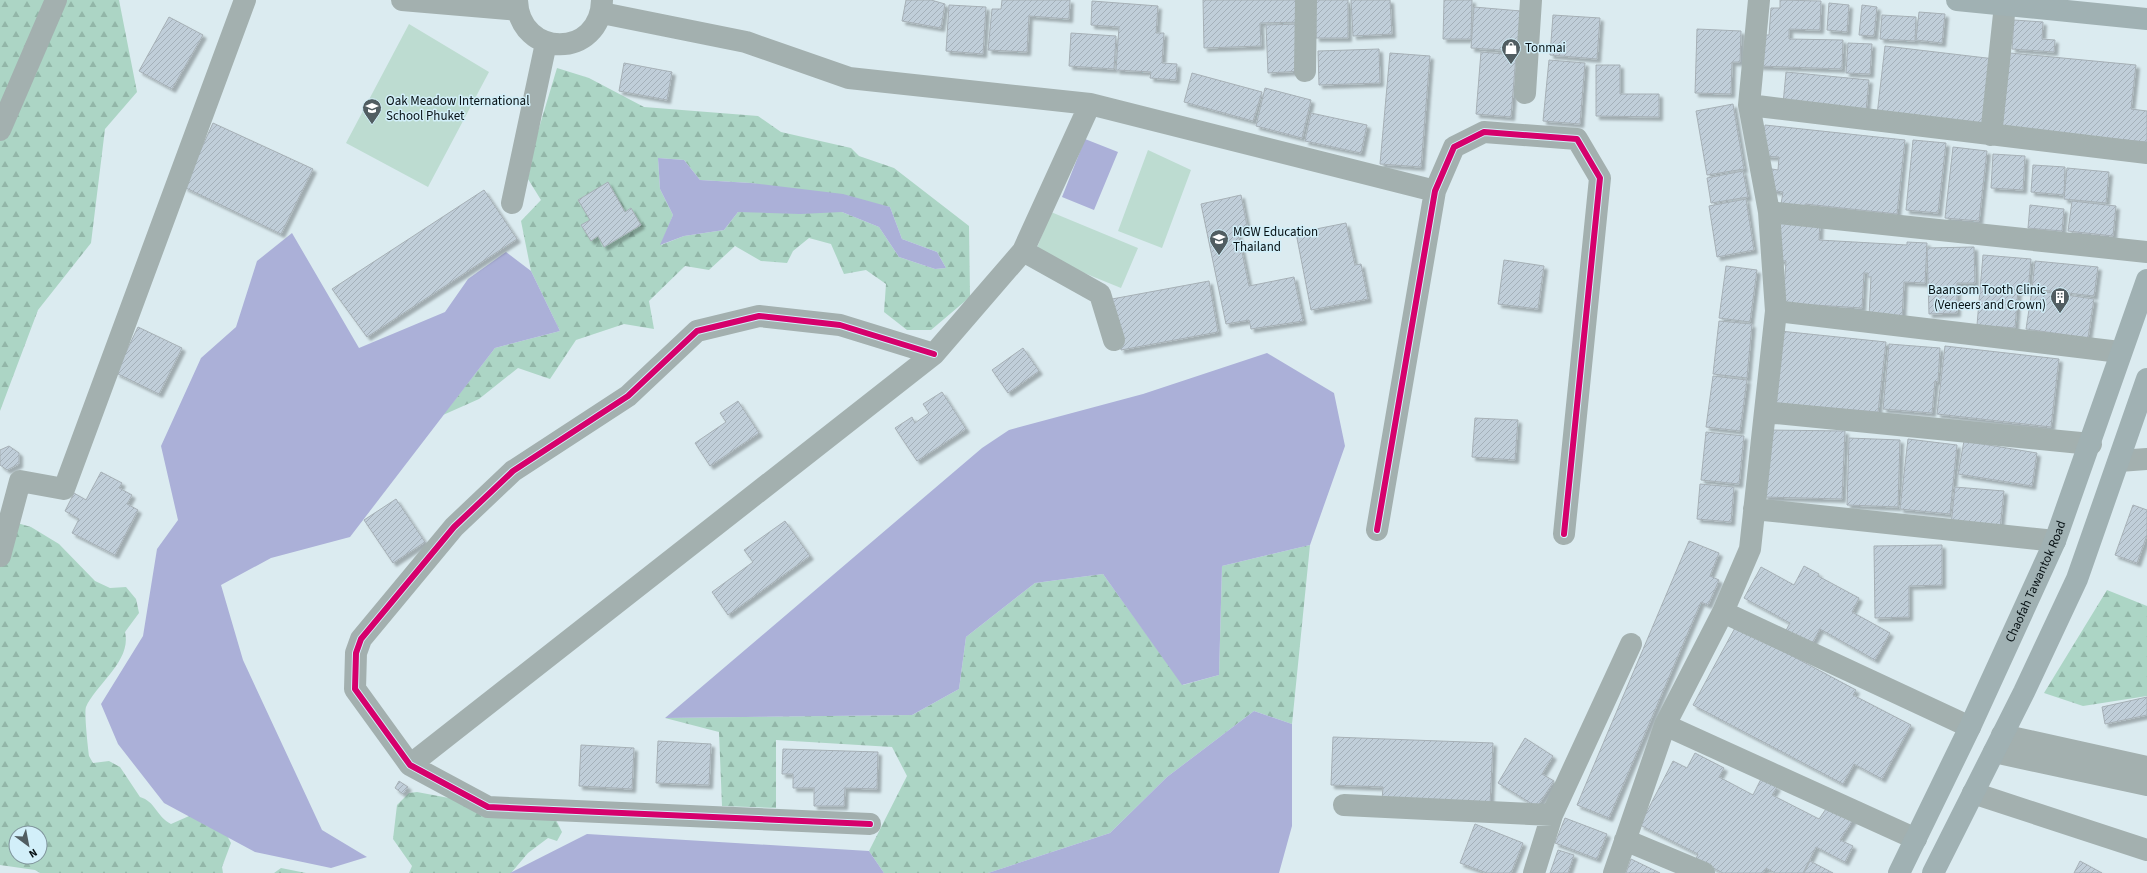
<svg xmlns="http://www.w3.org/2000/svg" width="2147" height="873" viewBox="0 0 2147 873" font-family="'Source Sans 3',sans-serif">
<style>
.grass{fill:#bddcd1}
.forest{fill:url(#forest-firs);fill-rule:evenodd}
.water{fill:#abb0d8}
.building{fill:url(#building-hatch);stroke:#a6b0b6;filter:url(#shadow)}
.lines{fill:none;stroke-linecap:round;stroke-linejoin:round}
.minor{stroke:#a3b0af;stroke-width:22}
.major{stroke:#a0b1b3;stroke-width:22}
.cycleway-casing{stroke:#d2eff9;stroke-width:8}
.cycleway{stroke:#d6006c;stroke-width:6}
.labels{text-anchor:middle;dominant-baseline:central;stroke-width:3;stroke-linejoin:round;paint-order:stroke}
.poi-label{font-size:13px;fill:#071114;stroke:#d2eff9;text-anchor:start}
.street-label{font-size:13px;fill:#071114;stroke:#d2eff9}
</style>
<defs>
<pattern id="forest-firs" width="22" height="20" patternUnits="userSpaceOnUse"><rect width="22" height="20" fill="#acd5c5"/><path d="M5 1l3.5 6h-7zM16 11l3.5 6h-7z" fill="#92b6a8"/></pattern>
<pattern id="building-hatch" width="6" height="6" patternUnits="userSpaceOnUse"><rect width="6" height="6" fill="#c0ced9"/><path d="M-1 1l2-2M0 6l6-6M5 7l2-2" fill="none" stroke="#a4b0b9"/></pattern>
<filter id="shadow"><feDropShadow dx="3.5" dy="3.5" stdDeviation="1" flood-color="#0004"/></filter>
</defs>
<rect width="100%" height="100%" fill="#dbebf0"/>
<path class="grass" d="M 409,24 L 489,72 L 428,187 L 346,143 Z
M 1148,150 L 1191,170 L 1162,248 L 1118,231 Z
M 1051,212 L 1138,248 L 1121,288 L 1035,253 Z"/>
<path class="forest" d="M 0,0 L 119,0 L 137,92 L 105,129 L 91,243 L 38,310 L 0,411 Z
M 557,68 L 589,78 L 644,107 L 758,116 L 781,132 L 851,148 L 859,156 L 894,168 L 969,226 L 970,297 L 931,330 L 907,330 L 884,312 L 886,284 L 866,270 L 844,274 L 831,244 L 809,238 L 793,251 L 787,263 L 761,261 L 735,246 L 709,270 L 685,266 L 649,301 L 654,329 L 624,324 L 576,340 L 550,379 L 518,368 L 479,399 L 443,415 L 495,348 L 560,331 L 531,271 L 521,221 L 541,200 L 528,179 L 536,138 ZM 658,158 L 684,160 L 700,180 L 751,183 L 890,207 L 902,239 L 937,252 L 946,268 L 935,269 L 899,257 L 879,227 L 842,212 L 738,212 L 724,230 L 684,236 L 661,245 L 673,215 L 660,189 Z
M 0,518 L 31,527 L 59,544 L 95,581 L 110,588 L 126,587 L 136,599 L 139,613 L 125,632 C 132,661 96,684 86,707 C 84,713 88,747 89,756 L 93,763 L 109,761 L 120,767 L 140,797 C 155,801 157,817 171,824 L 196,813 L 219,821 L 231,843 L 222,867 L 223,873 L 40,873 L 35,870 L 0,865 ZM 16,833 L 40,833 L 40,857 L 16,857 Z
M 1310,545 L 1292,724 L 1254,711 L 1167,777 L 1110,833 L 988,873 L 884,873 L 869,851 L 907,776 L 892,747 L 776,740 L 776,808 L 722,806 L 719,732 L 665,718 L 912,715 L 959,689 L 966,637 L 1035,583 L 1103,574 L 1183,685 L 1219,675 L 1222,566 Z
M 2107,590 L 2147,606 L 2147,696 L 2083,706 L 2044,693 Z
M 417,792 L 555,818 L 562,832 L 557,841 L 548,838 L 528,853 L 511,873 L 409,873 L 412,866 L 393,839 L 397,805 L 409,793 Z
M 281,868 L 306,873 L 274,873 Z"/>
<path class="water" d="M 1085,139 L 1118,152 L 1094,210 L 1062,197 Z
M 658,158 L 684,160 L 700,180 L 751,183 L 843,194 L 890,207 L 902,239 L 937,252 L 946,268 L 935,269 L 899,257 L 879,227 L 842,212 L 800,214 L 738,212 L 724,230 L 684,236 L 660,245 L 673,215 L 660,189 Z
M 292,233 L 359,348 L 445,312 L 468,279 L 506,252 L 531,271 L 560,331 L 495,348 L 350,537 L 271,558 L 221,585 L 243,660 L 322,830 L 367,857 L 331,868 L 255,852 L 164,803 L 118,744 L 101,704 L 143,636 L 157,549 L 178,520 L 161,446 L 201,358 L 236,327 L 257,261 Z
M 1267,353 L 1334,393 L 1345,446 L 1310,545 L 1222,566 L 1219,675 L 1182,685 L 1103,574 L 1035,583 L 966,637 L 959,689 L 912,715 L 665,718 L 982,448 L 1009,430 L 1143,394 Z
M 1254,711 L 1292,724 L 1292,826 L 1279,873 L 988,873 L 1110,833 L 1167,777 Z
M 587,834 L 869,851 L 884,873 L 510,873 Z"/>
<path class="building" d="M 906,0 L 931,0 L 945,4 L 941,28 L 902,21 Z
M 1002,0 L 1070,0 L 1069,19 L 1029,16 L 1027,52 L 988,50 L 992,9 L 1001,9 Z
M 1203,0 L 1302,0 L 1303,22 L 1260,23 L 1261,46 L 1204,48 Z
M 1315,0 L 1348,0 L 1348,38 L 1316,38 Z
M 1351,0 L 1390,0 L 1392,34 L 1353,36 Z
M 1444,0 L 1472,0 L 1471,39 L 1443,39 Z
M 1780,0 L 1821,1 L 1820,30 L 1789,29 L 1789,39 L 1843,40 L 1842,69 L 1759,66 L 1760,35 L 1769,35 L 1771,8 L 1780,8 Z
M 1092,1 L 1158,6 L 1156,33 L 1164,33 L 1162,63 L 1177,64 L 1176,80 L 1150,78 L 1151,72 L 1116,70 L 1119,27 L 1091,25 Z
M 1829,3 L 1849,5 L 1847,32 L 1827,30 Z
M 949,5 L 986,7 L 983,54 L 946,51 Z
M 1862,5 L 1877,7 L 1874,36 L 1859,35 Z
M 1474,7 L 1521,11 L 1518,51 L 1471,48 Z
M 1919,12 L 1945,14 L 1942,43 L 1916,40 Z
M 1553,15 L 1600,18 L 1597,59 L 1550,55 Z
M 1882,15 L 1916,17 L 1915,41 L 1880,39 Z
M 169,17 L 203,35 L 172,89 L 139,71 Z
M 2014,20 L 2043,22 L 2042,39 L 2055,40 L 2054,52 L 2012,49 Z
M 1300,24 L 1302,71 L 1268,73 L 1266,25 Z
M 1697,29 L 1741,31 L 1740,62 L 1732,62 L 1731,94 L 1695,93 Z
M 1071,33 L 1116,36 L 1114,69 L 1069,66 Z
M 1848,43 L 1872,44 L 1870,74 L 1846,73 Z
M 1885,46 L 1995,59 L 1984,128 L 1877,115 Z
M 1379,49 L 1380,83 L 1319,85 L 1318,51 Z
M 1481,52 L 1516,55 L 1511,117 L 1476,114 Z
M 1390,53 L 1430,56 L 1421,167 L 1380,164 Z
M 2010,53 L 2136,65 L 2131,109 L 2147,111 L 2147,142 L 2002,128 Z
M 1549,60 L 1585,63 L 1580,124 L 1543,121 Z
M 624,63 L 672,72 L 667,100 L 619,91 Z
M 1596,65 L 1620,65 L 1620,94 L 1659,94 L 1659,117 L 1596,116 Z
M 1786,72 L 1869,80 L 1866,111 L 1783,104 Z
M 1192,73 L 1262,92 L 1253,121 L 1184,102 Z
M 1265,88 L 1311,100 L 1302,138 L 1256,126 Z
M 1733,104 L 1744,169 L 1707,175 L 1696,111 Z
M 1311,113 L 1367,125 L 1361,153 L 1305,141 Z
M 213,123 L 313,169 L 281,234 L 184,187 Z
M 1765,125 L 1905,140 L 1897,214 L 1805,204 L 1805,207 L 1781,204 L 1783,192 L 1769,190 L 1772,169 L 1778,170 L 1779,157 L 1761,156 Z
M 1913,140 L 1946,143 L 1938,213 L 1906,210 Z
M 1953,147 L 1987,151 L 1979,221 L 1945,218 Z
M 1993,154 L 2025,156 L 2023,190 L 1991,188 Z
M 2033,165 L 2065,167 L 2064,195 L 2031,192 Z
M 2067,168 L 2109,172 L 2106,203 L 2064,199 Z
M 1743,171 L 1748,197 L 1711,203 L 1707,178 Z
M 608,182 L 625,212 L 631,208 L 641,225 L 604,247 L 598,236 L 591,241 L 581,225 L 590,220 L 578,200 Z
M 484,190 L 517,239 L 367,337 L 332,289 Z
M 1241,195 L 1247,226 L 1237,228 L 1249,286 L 1294,277 L 1303,321 L 1251,329 L 1249,320 L 1226,324 L 1201,204 Z
M 1746,199 L 1754,250 L 1717,257 L 1709,206 Z
M 2072,201 L 2116,206 L 2113,236 L 2068,231 Z
M 2030,205 L 2064,209 L 2062,231 L 2028,228 Z
M 1777,221 L 1820,223 L 1819,240 L 1907,245 L 1907,242 L 1927,243 L 1925,283 L 1904,282 L 1902,319 L 1869,316 L 1871,277 L 1868,277 L 1868,273 L 1864,273 L 1862,308 L 1783,303 L 1786,261 L 1774,260 Z
M 1346,223 L 1355,265 L 1361,264 L 1368,299 L 1311,310 L 1296,233 Z
M 1974,247 L 1975,283 L 1957,283 L 1957,313 L 1929,314 L 1927,248 Z
M 1983,255 L 2031,259 L 2028,291 L 2018,290 L 2015,328 L 1977,325 Z
M 1504,260 L 1544,266 L 1538,309 L 1498,304 Z
M 2035,261 L 2098,267 L 2094,296 L 2032,289 Z
M 1726,266 L 1757,270 L 1750,322 L 1719,318 Z
M 1209,281 L 1218,332 L 1121,350 L 1112,299 Z
M 2032,290 L 2094,299 L 2088,338 L 2026,329 Z
M 1719,321 L 1752,324 L 1747,378 L 1713,374 Z
M 138,327 L 182,348 L 159,394 L 116,373 Z
M 1780,331 L 1886,342 L 1878,412 L 1772,403 Z
M 1889,344 L 1940,348 L 1938,382 L 1935,381 L 1932,413 L 1883,409 Z
M 1945,346 L 2059,359 L 2051,427 L 1937,414 Z
M 1023,348 L 1039,371 L 1008,393 L 992,370 Z
M 1713,376 L 1747,380 L 1740,431 L 1706,427 Z
M 942,392 L 966,429 L 917,461 L 895,428 L 912,417 L 915,423 L 929,413 L 923,404 Z
M 738,401 L 759,433 L 710,466 L 695,443 L 726,422 L 720,413 Z
M 1475,418 L 1518,420 L 1515,460 L 1472,457 Z
M 1767,430 L 1845,431 L 1842,499 L 1764,497 Z
M 1706,432 L 1744,436 L 1739,484 L 1701,480 Z
M 1849,438 L 1900,440 L 1898,507 L 1847,505 Z
M 1908,439 L 1957,445 L 1950,514 L 1900,509 Z
M 1964,441 L 2037,453 L 2032,486 L 1958,474 Z
M 9,446 L 19,453 L 19,464 L 7,470 L 0,465 L 0,450 Z
M 101,472 L 122,483 L 119,488 L 132,495 L 127,504 L 138,510 L 115,555 L 72,533 L 79,519 L 65,511 L 74,493 L 86,500 Z
M 1700,484 L 1734,487 L 1731,522 L 1697,519 Z
M 1955,487 L 2004,491 L 2000,529 L 1951,525 Z
M 396,499 L 425,542 L 393,563 L 364,520 Z
M 2133,505 L 2147,510 L 2147,535 L 2137,563 L 2115,555 Z
M 785,521 L 810,556 L 728,615 L 712,592 L 753,562 L 744,550 Z
M 1689,541 L 1719,553 L 1710,576 L 1719,580 L 1708,605 L 1701,602 L 1609,818 L 1577,805 Z
M 1942,545 L 1942,585 L 1909,586 L 1909,617 L 1875,618 L 1874,546 Z
M 1804,566 L 1819,574 L 1818,576 L 1859,598 L 1852,612 L 1890,633 L 1875,660 L 1820,629 L 1810,647 L 1785,632 L 1790,623 L 1744,598 L 1761,567 L 1794,585 Z
M 1736,626 L 1856,690 L 1853,695 L 1911,725 L 1882,779 L 1854,764 L 1843,784 L 1693,705 Z
M 2147,697 L 2147,715 L 2105,724 L 2102,707 Z
M 1333,737 L 1493,743 L 1490,804 L 1382,800 L 1383,787 L 1331,785 Z
M 1525,738 L 1553,756 L 1542,774 L 1554,781 L 1537,807 L 1498,783 Z
M 658,741 L 711,744 L 709,785 L 656,783 Z
M 581,745 L 634,748 L 632,789 L 579,786 Z
M 783,749 L 878,752 L 877,789 L 845,788 L 844,806 L 814,806 L 814,788 L 793,788 L 793,774 L 782,774 Z
M 1695,753 L 1724,768 L 1719,777 L 1753,795 L 1761,779 L 1777,787 L 1772,795 L 1819,819 L 1828,806 L 1854,818 L 1840,840 L 1853,846 L 1845,862 L 1816,847 L 1803,873 L 1775,873 L 1766,868 L 1763,873 L 1723,873 L 1696,859 L 1698,854 L 1640,825 L 1673,761 L 1687,768 Z
M 399,781 L 408,787 L 403,794 L 395,788 Z
M 1565,818 L 1607,834 L 1597,859 L 1555,843 Z
M 1475,824 L 1523,843 L 1511,873 L 1487,873 L 1460,863 Z
M 1558,850 L 1574,855 L 1568,873 L 1550,873 Z
M 1631,859 L 1660,873 L 1626,873 Z
M 1810,861 L 1833,873 L 1804,873 Z
M 2080,861 L 2102,873 L 2074,873 Z"/>
<g class="lines">
<path class="minor" d="M 402,0 L 518,10
M 517,0 C 519,59 601,59 602,0
M 602,13 L 746,42 L 849,78 L 1090,104 L 1435,191
M 1305,71 L 1306,0
M 1525,93 L 1531,0
M 1749,105 L 2147,153
M 0,130 L 56,0
M 1991,135 L 2005,5
M 512,203 L 546,43
M 1769,212 L 2147,252
M 1023,251 L 1100,294 L 1114,340
M 1776,311 L 2120,352
M 1765,412 L 2091,444
M 2119,461 L 2147,459
M 1754,509 L 2055,541
M 1377,530 L 1435,191 L 1454,147 L 1484,132 L 1577,139 L 1600,178 L 1564,534
M 0,556 L 20,481 L 64,489 L 245,0
M 1723,612 L 1970,727
M 1665,725 L 1916,839
M 2002,735 L 2147,767
M 1994,752 L 2147,785
M 410,765 L 934,354 L 1023,251 L 1090,104
M 1973,793 L 2147,850
M 1344,805 L 1552,815
M 870,824 L 488,807 L 410,765 L 355,689 L 356,653 L 361,639 L 454,527 L 513,471 L 628,396 L 697,331 L 759,316 L 840,325 L 934,354
M 1625,840 L 1704,873
M 1534,873 L 1552,815 L 1631,644
M 1614,873 L 1665,725 L 1723,612 L 1750,549 L 1776,311 L 1769,212 L 1749,105 L 1759,0"/>
<g class="major">
<path d="M 1957,0 L 2147,19"/>
<path id="s1" d="M 1899,873 L 1970,727 L 2055,541 L 2147,280"/>
<path d="M 1933,873 L 2024,692 L 2077,579 L 2147,379"/>
</g>
<g class="cycleway-casing">
<path id="cycleway" d="M 1377,530 L 1435,191 L 1454,147 L 1484,132 L 1577,139 L 1600,178 L 1564,534
M 870,824 L 488,807 L 410,765 L 355,689 L 356,653 L 361,639 L 454,527 L 513,471 L 628,396 L 697,331 L 759,316 L 840,325 L 934,354"/>
</g>
<use href="#cycleway" class="cycleway"/>
</g>
<defs>
<g id="shop-pin" transform="scale(1)"><path d="M0 17L-7.5 6A9.5 9.5 0 1 1 7.5 6Z" fill="#515d61" stroke="#d2eff9"/><path d="M-5-2.5h2.3a2.7 3.5 0 0 1 5.4 0H5L5.5 6h-11ZM-1.5-2.5h3a1.5 2.3 0 0 0-3 0Z" fill="#fff"/></g>
<g id="school-pin" transform="scale(1)"><path d="M0 17L-7.5 6A9.5 9.5 0 1 1 7.5 6Z" fill="#515d61" stroke="#d2eff9"/><path d="M0-5L7-2L0 1L-7-2ZM-4 1L0 2.5L4 1V4Q0 6-4 4Z" fill="#fff"/></g>
<g id="building-pin" transform="scale(1)"><path d="M0 17L-7.5 6A9.5 9.5 0 1 1 7.5 6Z" fill="#515d61" stroke="#d2eff9"/><path d="M-4-6H4V6H1V3H-1V6H-4ZM-2.5-4.3h1.7v1.8h-1.7ZM.8-4.3h1.7v1.8H.8ZM-2.5-1h1.7V.8h-1.7ZM.8-1h1.7V.8H.8Z" fill="#fff"/></g>
</defs>
<g fill-rule="evenodd">
<use href="#shop-pin" x="1511" y="48"/>
<use href="#school-pin" x="372" y="108"/>
<use href="#school-pin" x="1219" y="239"/>
<use href="#building-pin" x="2060" y="297"/>
</g>
<g class="labels">
<g class="poi-label">
<text x="1525" y="48">Tonmai</text>
<text x="386" y="101">Oak Meadow International<tspan x="386" dy="15">School Phuket</tspan></text>
<text x="1233" y="232">MGW Education<tspan x="1233" dy="15">Thailand</tspan></text>
<text x="2046" y="290" text-anchor="end">Baansom Tooth Clinic<tspan x="2046" dy="15">(Veneers and Crown)</tspan></text>
</g>
<g class="street-label">
<text stroke="none"><textPath href="#s1" startOffset="322">Chaofah Tawantok Road</textPath></text>
</g>
</g>
<g transform="translate(28 845) rotate(148)"><circle r="19" fill="#d2eff9" stroke="#81969d"/>
<path d="M0-3L7 15L0 10L-7 15Z" fill="#515d61"/>
<text y="-6" font-size="11" font-weight="bold" text-anchor="middle" fill="#071114">N</text>
</g>
</svg>
